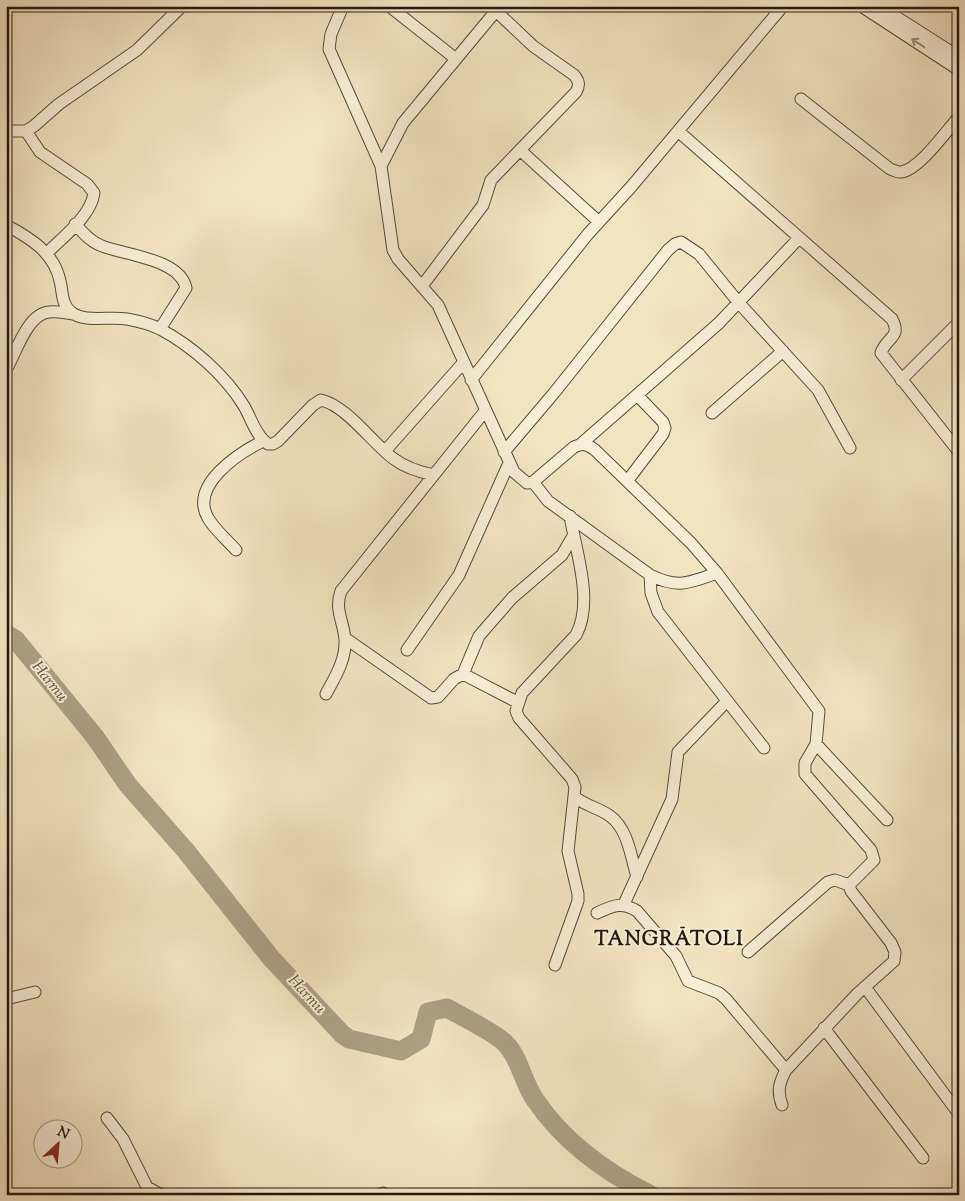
<svg xmlns="http://www.w3.org/2000/svg" width="965" height="1201" viewBox="0 0 965 1201" font-family="'Sorts Mill Goudy',serif">
<style>
.lines{fill:none;stroke-linecap:round;stroke-linejoin:round}
.river{stroke:#aba084;stroke-width:19}
.minor-casing{stroke:#564c3d;stroke-width:13}
.minor{stroke:#f6eed6;stroke-width:11}
.oneway{stroke:#978e7d}
.labels{text-anchor:middle;dominant-baseline:central;stroke-width:4;stroke-linejoin:round;paint-order:stroke}
.water-label{font-size:16px;font-style:italic;fill:#594f3f;stroke:#f6eed6}
.district-label{font-size:20px;font-weight:bold;letter-spacing:1px;fill:#231911;stroke:#f6eed6}
</style>
<rect width="100%" height="100%" fill="#f1e5c0"/>
<filter id="stains"><feTurbulence type="fractalNoise" baseFrequency=".004" numOctaves="4"/><feColorMatrix values="0 0 0 0 .2 0 0 0 0 .09 0 0 0 0 .02 0 0 0 .5 -.17"/></filter>
<radialGradient id="worn" r=".72"><stop offset=".6" stop-color="#630" stop-opacity="0"/><stop offset="1" stop-color="#630" stop-opacity=".3"/></radialGradient>
<g class="lines">
<path class="river" d="M 6,634 L 16,640 L 95,737 L 128,785 L 186,851 L 271,958 L 342,1034 L 349,1039 L 401,1051 L 421,1039 L 428,1012 L 447,1008 C 461,1016 496,1033 506,1044 C 521,1060 523,1084 536,1101 C 564,1142 607,1173 651,1195"/>
<g class="minor-casing">
<path id="minor" d="M 343,6 L 331,34 L 329,49 L 381,166 L 393,250 L 398,259 L 438,305 L 514,472 L 527,483 L 533,482 L 574,447 C 583,443 587,444 595,450 L 691,543 L 717,573 L 819,711 L 816,744 L 805,763 L 805,774 L 871,850 L 874,860 L 849,885 L 851,891 L 891,943 L 895,952 L 894,961 L 857,994 L 786,1070 C 779,1083 777,1091 782,1105
M 389,6 L 456,59
M 861,6 L 959,70
M 879,6 L 959,57
M 801,99 L 890,169 C 894,170 898,173 901,172 C 919,170 947,130 959,117
M 6,131 L 26,131 L 34,126 L 59,104 L 137,50 L 182,6
M 26,131 L 40,152 L 87,184 L 94,193 C 91,216 63,237 47,253
M 678,131 L 892,319 C 902,338 886,337 881,353 L 959,452
M 520,150 L 599,222
M 381,166 L 403,123 L 500,6
M 75,224 C 83,233 91,242 102,246 C 125,255 180,259 186,288 L 160,329
M 6,225 C 30,238 54,252 60,281 C 63,292 61,304 71,312 C 84,323 110,316 127,319 C 138,321 150,324 160,329 C 192,346 225,375 244,406 C 251,418 256,436 268,444 L 273,444 L 278,441 L 313,405 L 321,400 C 347,406 372,443 394,459 C 406,468 419,472 434,475
M 422,286 L 483,205 L 491,180 L 576,92 C 580,85 579,81 574,75 L 533,46 L 496,11
M 6,370 C 16,353 27,314 49,312 C 57,311 65,313 73,314
M 471,380 L 588,234 L 631,187 L 783,6
M 901,380 L 959,322
M 712,413 L 783,351
M 581,444 L 719,323 L 799,238
M 385,451 L 463,363
M 504,452 L 554,393 L 668,250 L 675,244 L 681,242 L 699,254 L 739,303 L 818,390 L 850,448
M 628,480 L 663,434 L 665,428 L 663,422 L 637,395
M 533,482 L 548,501 L 650,575 C 678,589 689,583 717,573
M 236,550 C 227,540 214,529 208,518 C 189,485 239,453 263,441
M 650,575 L 651,593 L 658,612 L 764,748
M 345,638 L 431,698 L 438,697 L 454,679 L 463,674 L 517,702
M 407,650 L 459,575 L 509,463
M 463,674 L 479,636 L 512,598 L 562,555 L 573,536
M 326,694 C 335,677 346,660 345,640 C 344,622 334,610 341,591 L 485,411
M 816,744 L 887,820
M 575,797 C 586,806 599,808 610,816 C 628,829 631,857 637,877
M 624,904 L 672,799 L 678,752 L 727,701
M 597,913 C 612,906 622,901 637,911 L 676,956 L 688,981 L 719,993 L 726,999 L 786,1070
M 748,952 L 828,882 L 835,880 L 849,885
M 555,965 L 578,901 L 578,894 L 568,851 L 575,787 L 572,779 L 519,718 L 516,711 L 522,693 L 576,635 C 594,602 576,552 570,516
M 865,987 L 959,1114
M 6,999 L 35,992
M 824,1028 L 923,1158
M 107,1118 L 123,1139 L 147,1187 L 161,1195
M 381,1195 L 383,1193"/>
</g>
<use href="#minor" class="minor"/>
</g>
<defs><path id="oneway-shaft" d="M-6 0H5M1.5-3L5.5 0L1.5 3" fill="none" stroke-width="1.6" stroke-linecap="round" stroke-linejoin="round" transform="scale(1.25)"/></defs>
<use class="oneway" href="#oneway-shaft" transform="translate(918 43) rotate(-147)"/>
<g class="labels">
<g class="water-label">
<text transform="translate(49 682) rotate(51)">Harmu</text>
<text transform="translate(306 995) rotate(47)">Harmu</text>
</g>
<g class="district-label">
<text x="669" y="940">TANGRĀTOLI</text>
</g>
</g>
<rect width="965" height="1201" fill="none" stroke="#f1e5c0" stroke-width="25"/>
<rect x="8" y="8" width="950" height="1186" fill="none" stroke="#231911" stroke-width="2.5"/>
<rect x="12" y="12" width="940" height="1176" fill="none" stroke="#231911"/>
<g transform="translate(58 1144) rotate(26)"><circle r="24" fill="#f6eed6" stroke="#a29987"/>
<path d="M0-4L9 19L0 12L-9 19Z" fill="#8f2418"/>
<text y="-8" font-size="14" font-weight="bold" text-anchor="middle" fill="#231911">N</text>
</g>
<rect width="100%" height="100%" filter="url(#stains)"/>
<rect width="100%" height="100%" fill="url(#worn)"/>
</svg>
